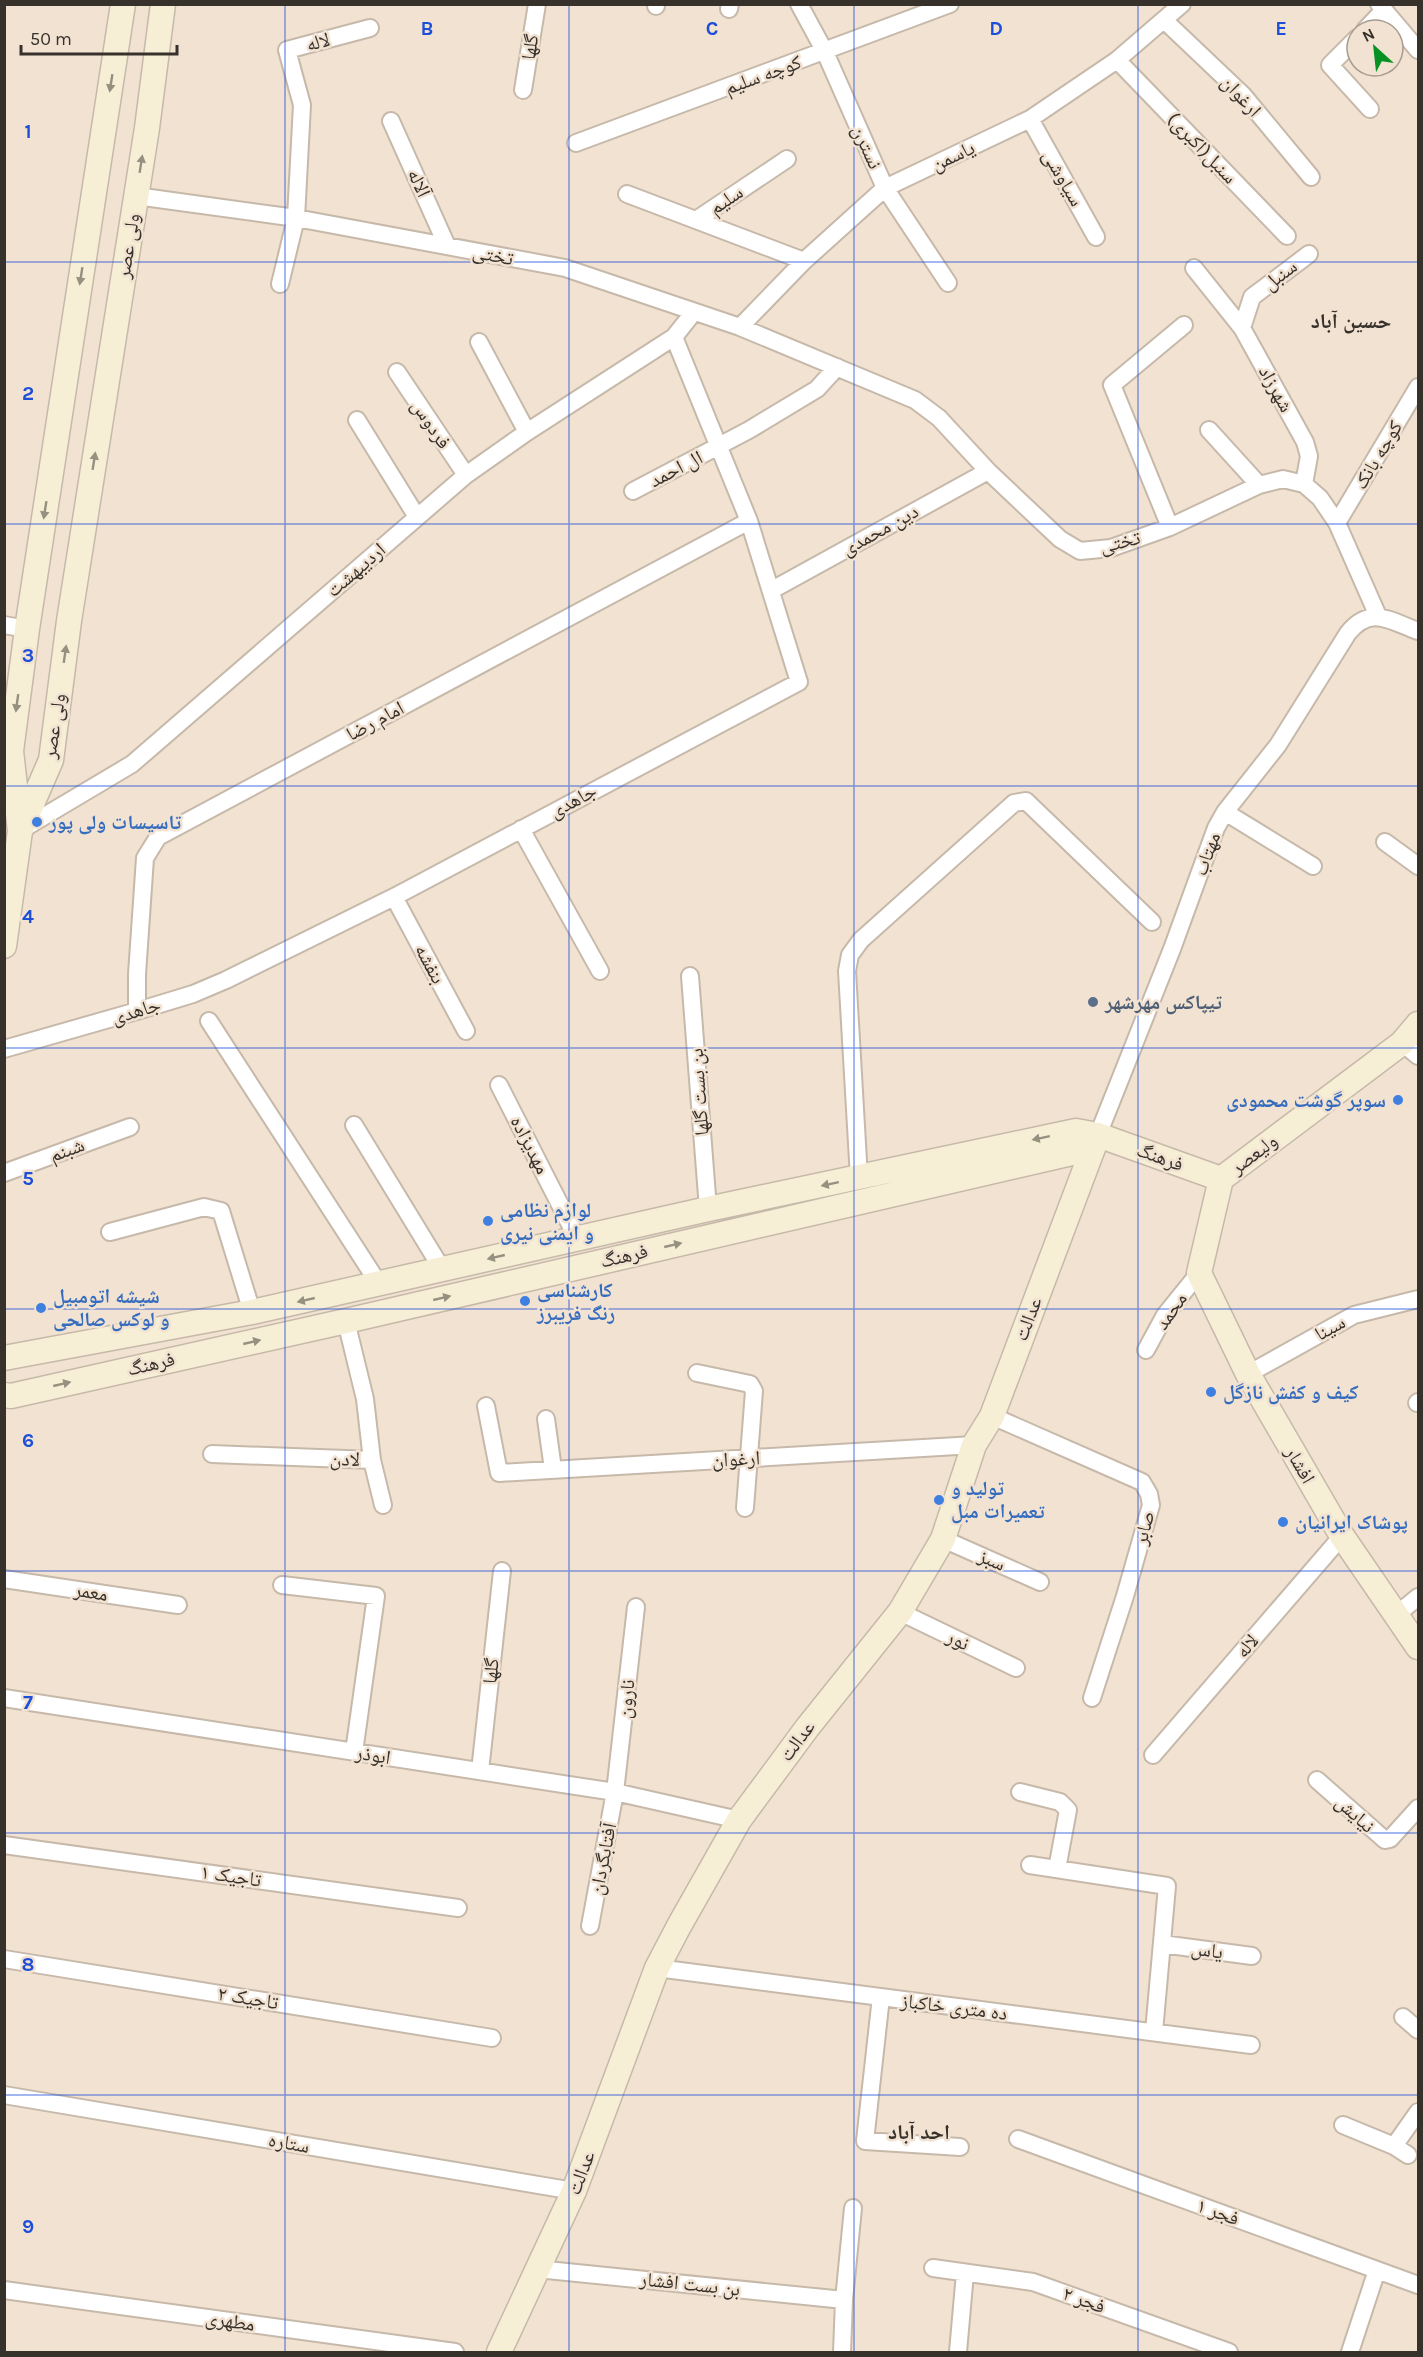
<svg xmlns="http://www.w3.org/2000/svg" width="1423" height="2357" viewBox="0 0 1423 2357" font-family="Karla,'Noto Naskh Arabic',sans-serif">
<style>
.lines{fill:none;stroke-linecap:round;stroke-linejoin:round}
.street-casing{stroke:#c7b9aa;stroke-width:20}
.secondary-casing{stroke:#c7b9aa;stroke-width:27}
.street{stroke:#fff;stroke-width:16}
.secondary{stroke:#f6efd5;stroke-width:24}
.oneway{fill:#969080}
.grid{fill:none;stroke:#1d4ed8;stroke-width:1.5;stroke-opacity:0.55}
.shop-dot{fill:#3f7fe0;stroke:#f1e2d2;stroke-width:2}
.service-dot{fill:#5c6f8a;stroke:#f1e2d2;stroke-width:2}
.labels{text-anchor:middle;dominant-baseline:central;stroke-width:5;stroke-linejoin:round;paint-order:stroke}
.street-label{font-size:20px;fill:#37312b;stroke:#f1e2d2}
.shop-label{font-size:20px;font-weight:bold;fill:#366cbe;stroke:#f1e2d2;text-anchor:start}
.service-label{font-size:20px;font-weight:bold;fill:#4e5e75;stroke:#f1e2d2;text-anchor:start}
.neighbourhood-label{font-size:21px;font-weight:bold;fill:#37312b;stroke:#f1e2d2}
.grid-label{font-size:20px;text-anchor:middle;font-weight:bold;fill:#1d4ed8;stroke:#f1e2d2;stroke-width:5;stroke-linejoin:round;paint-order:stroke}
</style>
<rect width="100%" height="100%" fill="#f1e2d2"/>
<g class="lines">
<g class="street-casing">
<path id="street" d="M 799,4 L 825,52 L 885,188 L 948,283
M 1379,4 L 1418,50
M 656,6 L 656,4
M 729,9 L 730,4
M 1164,20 L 1243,95 L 1311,177
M 1365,30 L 1384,10
M 1357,38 L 1330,65 L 1370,109
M 1117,60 L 1287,236
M 523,90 L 537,4
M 1030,119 L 1096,237
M 391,121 L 447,246
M 576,143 L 950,4
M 627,194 L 804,261
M 136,196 L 296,218 L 565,268 L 740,327 L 915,400 L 939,418 L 988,471 L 1060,539 L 1080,551 L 1111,548 L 1170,527 L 1259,485 L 1283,479 L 1304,484 L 1320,498 L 1337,523 L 1378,616
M 696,220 L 787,159
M 1194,268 L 1242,328
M 280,284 L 296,218 L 302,105 L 287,50 L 370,28
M 740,327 L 804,261 L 885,188 L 1030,119 L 1117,60 L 1182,4
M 479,342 L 527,432
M 397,372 L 466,475
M 357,420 L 417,517
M 1209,430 L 1259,485
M 1304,484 L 1309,456 L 1305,442 L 1242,328 L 1252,297 L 1309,254
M 633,491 L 749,430 L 817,389 L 837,367
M 1337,523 L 1418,387
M 1170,527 L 1112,385 L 1184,325
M 772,590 L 988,471
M 4,625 L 27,629
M 1225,812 L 1313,866
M 521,829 L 600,971
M 21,830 L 132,764 L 466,475 L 527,432 L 674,337 L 693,313
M 1385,842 L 1418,866
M 394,897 L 466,1031
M 690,976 L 708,1209
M 137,1011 L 137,974 L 145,858 L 158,837 L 749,521
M 209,1021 L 379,1284
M 1402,1043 L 1418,1056
M 4,1049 L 137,1011 L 193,994 L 226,980 L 394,897 L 799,682 L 749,521 L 674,337
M 499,1085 L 577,1238
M 354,1125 L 442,1269
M 1098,1135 L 1172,949 L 1216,828 L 1225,812 L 1278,745 L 1348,633 C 1371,605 1390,621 1418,631
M 4,1173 L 130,1127
M 859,1178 L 847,971 L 850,955 L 861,940 L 1014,803 L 1026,801 L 1152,922
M 110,1232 L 204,1207 L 221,1211 L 252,1312
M 1146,1350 L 1165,1315 L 1199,1273
M 697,1373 L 750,1384 L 754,1391 L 745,1508
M 1248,1374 L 1354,1315 L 1418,1299
M 1417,1403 L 1418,1402
M 486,1406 L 499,1473 L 974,1445
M 992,1416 L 1142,1482 L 1149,1494 L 1151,1505 L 1125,1596 L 1092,1698
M 546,1419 L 553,1469
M 212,1454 L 372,1460 L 365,1399 L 346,1321
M 372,1460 L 383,1505
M 943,1539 L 1040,1582
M 4,1579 L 178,1605
M 282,1585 L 376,1596 L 354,1752
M 900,1612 L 1016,1668
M 1395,1616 L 1418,1597
M 4,1698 L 615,1792 L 739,1820
M 1153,1755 L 1342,1536
M 480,1771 L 502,1571
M 1317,1780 L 1385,1840 L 1390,1839 L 1418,1808
M 1020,1792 L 1060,1802 L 1068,1810 L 1057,1869
M 4,1845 L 458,1908
M 1030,1865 L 1167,1886 L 1154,2032
M 590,1926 L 615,1792 L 636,1607
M 1162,1944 L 1252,1956
M 4,1959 L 492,2038
M 657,1968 L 1251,2045
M 881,1997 L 865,2141 L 960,2147
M 1403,2017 L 1418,2030
M 4,2095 L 574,2191
M 1343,2125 L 1394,2146 L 1408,2155
M 1018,2139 L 1418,2285
M 1394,2146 L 1418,2112
M 933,2268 L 1033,2282 L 1229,2352
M 537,2269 L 844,2300
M 4,2290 L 455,2352
M 842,2352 L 844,2300 L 853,2208
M 958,2352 L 965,2273
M 1350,2352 L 1377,2270"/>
</g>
<g class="secondary-casing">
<path id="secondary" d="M 21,829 L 51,760 L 69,621 L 147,128 L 163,4
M 4,946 L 20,831 L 11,751 L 27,629 L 123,4
M 1418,1024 L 1402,1043 L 1221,1179 L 1199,1273 L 1248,1374 L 1342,1536 L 1418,1647
M 4,1358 L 252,1312 L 708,1209 L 1076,1131 L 1098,1135 L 1221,1179
M 4,1395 L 11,1396 L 346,1321 L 1076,1152 L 1098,1135
M 499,2352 L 574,2191 L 657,1968 L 679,1926 L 739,1820 L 807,1728 L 900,1612 L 943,1539 L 974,1445 L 992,1416 L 1098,1135"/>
</g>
<use href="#street" class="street"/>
<use href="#secondary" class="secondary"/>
</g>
<defs><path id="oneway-solid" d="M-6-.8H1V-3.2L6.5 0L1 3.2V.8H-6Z" transform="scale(1.5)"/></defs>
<g class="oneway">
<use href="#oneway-solid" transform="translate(111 83) rotate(99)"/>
<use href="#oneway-solid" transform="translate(141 164) rotate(-81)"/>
<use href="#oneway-solid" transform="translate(81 276) rotate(99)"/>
<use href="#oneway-solid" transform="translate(94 461) rotate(-81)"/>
<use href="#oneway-solid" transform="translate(45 510) rotate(99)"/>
<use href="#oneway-solid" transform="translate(65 654) rotate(-82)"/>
<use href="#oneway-solid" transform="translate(17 703) rotate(98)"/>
<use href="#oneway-solid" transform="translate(1041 1138) rotate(168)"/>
<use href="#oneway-solid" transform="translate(830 1184) rotate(168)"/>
<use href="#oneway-solid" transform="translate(673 1245) rotate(-13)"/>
<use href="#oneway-solid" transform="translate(496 1257) rotate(167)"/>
<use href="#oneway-solid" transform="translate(442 1298) rotate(-13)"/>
<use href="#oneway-solid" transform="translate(306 1300) rotate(167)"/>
<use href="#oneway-solid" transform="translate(252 1342) rotate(-13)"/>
<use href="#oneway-solid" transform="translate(62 1384) rotate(-13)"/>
</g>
<path class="grid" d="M 285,4 L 285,2352M 569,4 L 569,2352M 854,4 L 854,2352M 1138,4 L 1138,2352M 4,262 L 1418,262M 4,524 L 1418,524M 4,786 L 1418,786M 4,1048 L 1418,1048M 4,1309 L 1418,1309M 4,1571 L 1418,1571M 4,1833 L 1418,1833M 4,2095 L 1418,2095"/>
<g class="shop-dot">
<circle cx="37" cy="822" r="6"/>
<circle cx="1398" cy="1100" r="6"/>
<circle cx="488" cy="1221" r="6"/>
<circle cx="525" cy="1301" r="6"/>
<circle cx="41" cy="1308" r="6"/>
<circle cx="1211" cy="1392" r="6"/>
<circle cx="939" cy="1500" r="6"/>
<circle cx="1283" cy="1522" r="6"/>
</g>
<circle class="service-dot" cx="1093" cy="1002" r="6"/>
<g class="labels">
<g class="street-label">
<text transform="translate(318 42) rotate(-15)">لاله</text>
<text transform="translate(530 47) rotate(-81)">گلها</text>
<text transform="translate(763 75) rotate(-20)">کوچه سلیم</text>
<text transform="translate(1241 96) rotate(47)">ارغوان</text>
<text transform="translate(867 147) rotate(66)">نسترن</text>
<text transform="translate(1202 148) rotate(46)">سنبل(اکبری)</text>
<text transform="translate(953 156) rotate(-25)">یاسمن</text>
<text transform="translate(1063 178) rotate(60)">سیاوشی</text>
<text transform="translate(419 183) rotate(66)">آلاله</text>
<text transform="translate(726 200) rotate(-34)">سلیم</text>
<text transform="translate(128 246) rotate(-81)">ولی عصر</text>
<text transform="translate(493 255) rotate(11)">تختی</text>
<text transform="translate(1280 275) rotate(-37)">سنبل</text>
<text transform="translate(1276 389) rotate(61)">شهرزاد</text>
<text transform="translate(431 424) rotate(56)">فردوس</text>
<text transform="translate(1378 455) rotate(-59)">کوچه بانک</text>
<text transform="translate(676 469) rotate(-27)">ال احمد</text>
<text transform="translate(880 530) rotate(-29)">دین محمدی</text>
<text transform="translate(1120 542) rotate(-14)">تختی</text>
<text transform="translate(356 570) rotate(-41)">اردیبهشت</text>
<text transform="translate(375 721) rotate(-28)">امام رضا</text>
<text transform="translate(54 726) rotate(-81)">ولی عصر</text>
<text transform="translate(573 801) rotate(-28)">جاهدی</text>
<text transform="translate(1207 854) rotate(-70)">مهتاب</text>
<text transform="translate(430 964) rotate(62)">بنفشه</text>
<text transform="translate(136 1011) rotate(-17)">جاهدی</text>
<text transform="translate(699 1092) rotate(-94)">بن بست گلها</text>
<text transform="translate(530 1145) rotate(63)">مهدیزاده</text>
<text transform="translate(67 1150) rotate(-20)">شبنم</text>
<text transform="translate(1254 1154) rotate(-37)">ولیعصر</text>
<text transform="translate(1160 1157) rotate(20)">فرهنگ</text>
<text transform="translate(624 1256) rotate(-13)">فرهنگ</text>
<text transform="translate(1171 1311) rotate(-55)">محمد</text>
<text transform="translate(1028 1319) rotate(-69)">عدالت</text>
<text transform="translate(1330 1328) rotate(-29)">سینا</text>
<text transform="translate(151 1364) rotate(-13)">فرهنگ</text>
<text transform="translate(345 1459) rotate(2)">لادن</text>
<text transform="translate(736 1459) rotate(-3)">ارغوان</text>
<text transform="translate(1300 1465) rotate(60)">افشار</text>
<text transform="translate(1144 1528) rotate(-76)">صابر</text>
<text transform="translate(992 1560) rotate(24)">سبز</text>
<text transform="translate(91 1592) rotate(9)">معمر</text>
<text transform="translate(958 1640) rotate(26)">نور</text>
<text transform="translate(1247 1646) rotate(-49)">لاله</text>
<text transform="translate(491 1671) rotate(-84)">گلها</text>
<text transform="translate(626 1699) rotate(-84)">نارون</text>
<text transform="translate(797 1741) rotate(-53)">عدالت</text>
<text transform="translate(373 1755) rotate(9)">ابوذر</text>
<text transform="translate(1355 1814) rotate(42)">نیایش</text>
<text transform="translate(603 1859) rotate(-79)">آفتابگردان</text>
<text transform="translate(231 1876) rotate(8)">تاجیک ۱</text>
<text transform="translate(1207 1950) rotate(8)">یاس</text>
<text transform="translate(248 1998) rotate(9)">تاجیک ۲</text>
<text transform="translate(954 2007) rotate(7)">ده متری خاکباز</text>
<text transform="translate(289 2143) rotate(10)">ستاره</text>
<text transform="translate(581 2173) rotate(-69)">عدالت</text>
<text transform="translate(1218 2212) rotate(20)">فجر ۱</text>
<text transform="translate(690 2284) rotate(6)">بن بست افشار</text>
<text transform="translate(1084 2300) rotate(20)">فجر ۲</text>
<text transform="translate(230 2321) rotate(8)">مطهری</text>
</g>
<g class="shop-label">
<text x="49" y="822">تاسیسات ولی پور</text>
<text x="1386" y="1100" text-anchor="end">سوپر گوشت محمودی</text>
<text x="500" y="1210">لوازم نظامی<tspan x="500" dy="23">و ایمنی نیری</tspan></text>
<text x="537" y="1290">کارشناسی<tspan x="537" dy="23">رنگ فریبرز</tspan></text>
<text x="53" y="1296">شیشه اتومبیل<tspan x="53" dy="23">و لوکس صالحی</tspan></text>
<text x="1223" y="1392">کیف و کفش نازگل</text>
<text x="951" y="1488">تولید و<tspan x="951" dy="23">تعمیرات مبل</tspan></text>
<text x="1295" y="1522">پوشاک ایرانیان</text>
</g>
<g class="service-label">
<text x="1105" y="1002">تیپاکس مهرشهر</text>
</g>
<g class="neighbourhood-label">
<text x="1351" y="321">حسین آباد</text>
<text x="919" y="2132">احد آباد</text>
</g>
</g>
<g class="grid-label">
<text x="427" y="35">B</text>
<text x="712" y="35">C</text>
<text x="996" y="35">D</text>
<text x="1281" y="35">E</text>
<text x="28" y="138">1</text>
<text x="28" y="400">2</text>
<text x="28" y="662">3</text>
<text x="28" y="923">4</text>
<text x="28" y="1185">5</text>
<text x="28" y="1447">6</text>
<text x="28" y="1709">7</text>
<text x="28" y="1971">8</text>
<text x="28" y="2233">9</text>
</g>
<rect width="1423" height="2357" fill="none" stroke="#37312b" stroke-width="12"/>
<g transform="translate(1375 48) rotate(333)"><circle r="28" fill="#f1e2d2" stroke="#a79b8f" stroke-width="1.5"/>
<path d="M0-4.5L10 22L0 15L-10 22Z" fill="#079123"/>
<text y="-9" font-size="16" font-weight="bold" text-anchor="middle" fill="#37312b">N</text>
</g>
<path d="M21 45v9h156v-9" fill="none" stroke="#37312b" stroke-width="3"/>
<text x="30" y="45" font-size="18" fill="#37312b" stroke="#f1e2d2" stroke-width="4.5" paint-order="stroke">50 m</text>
</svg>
